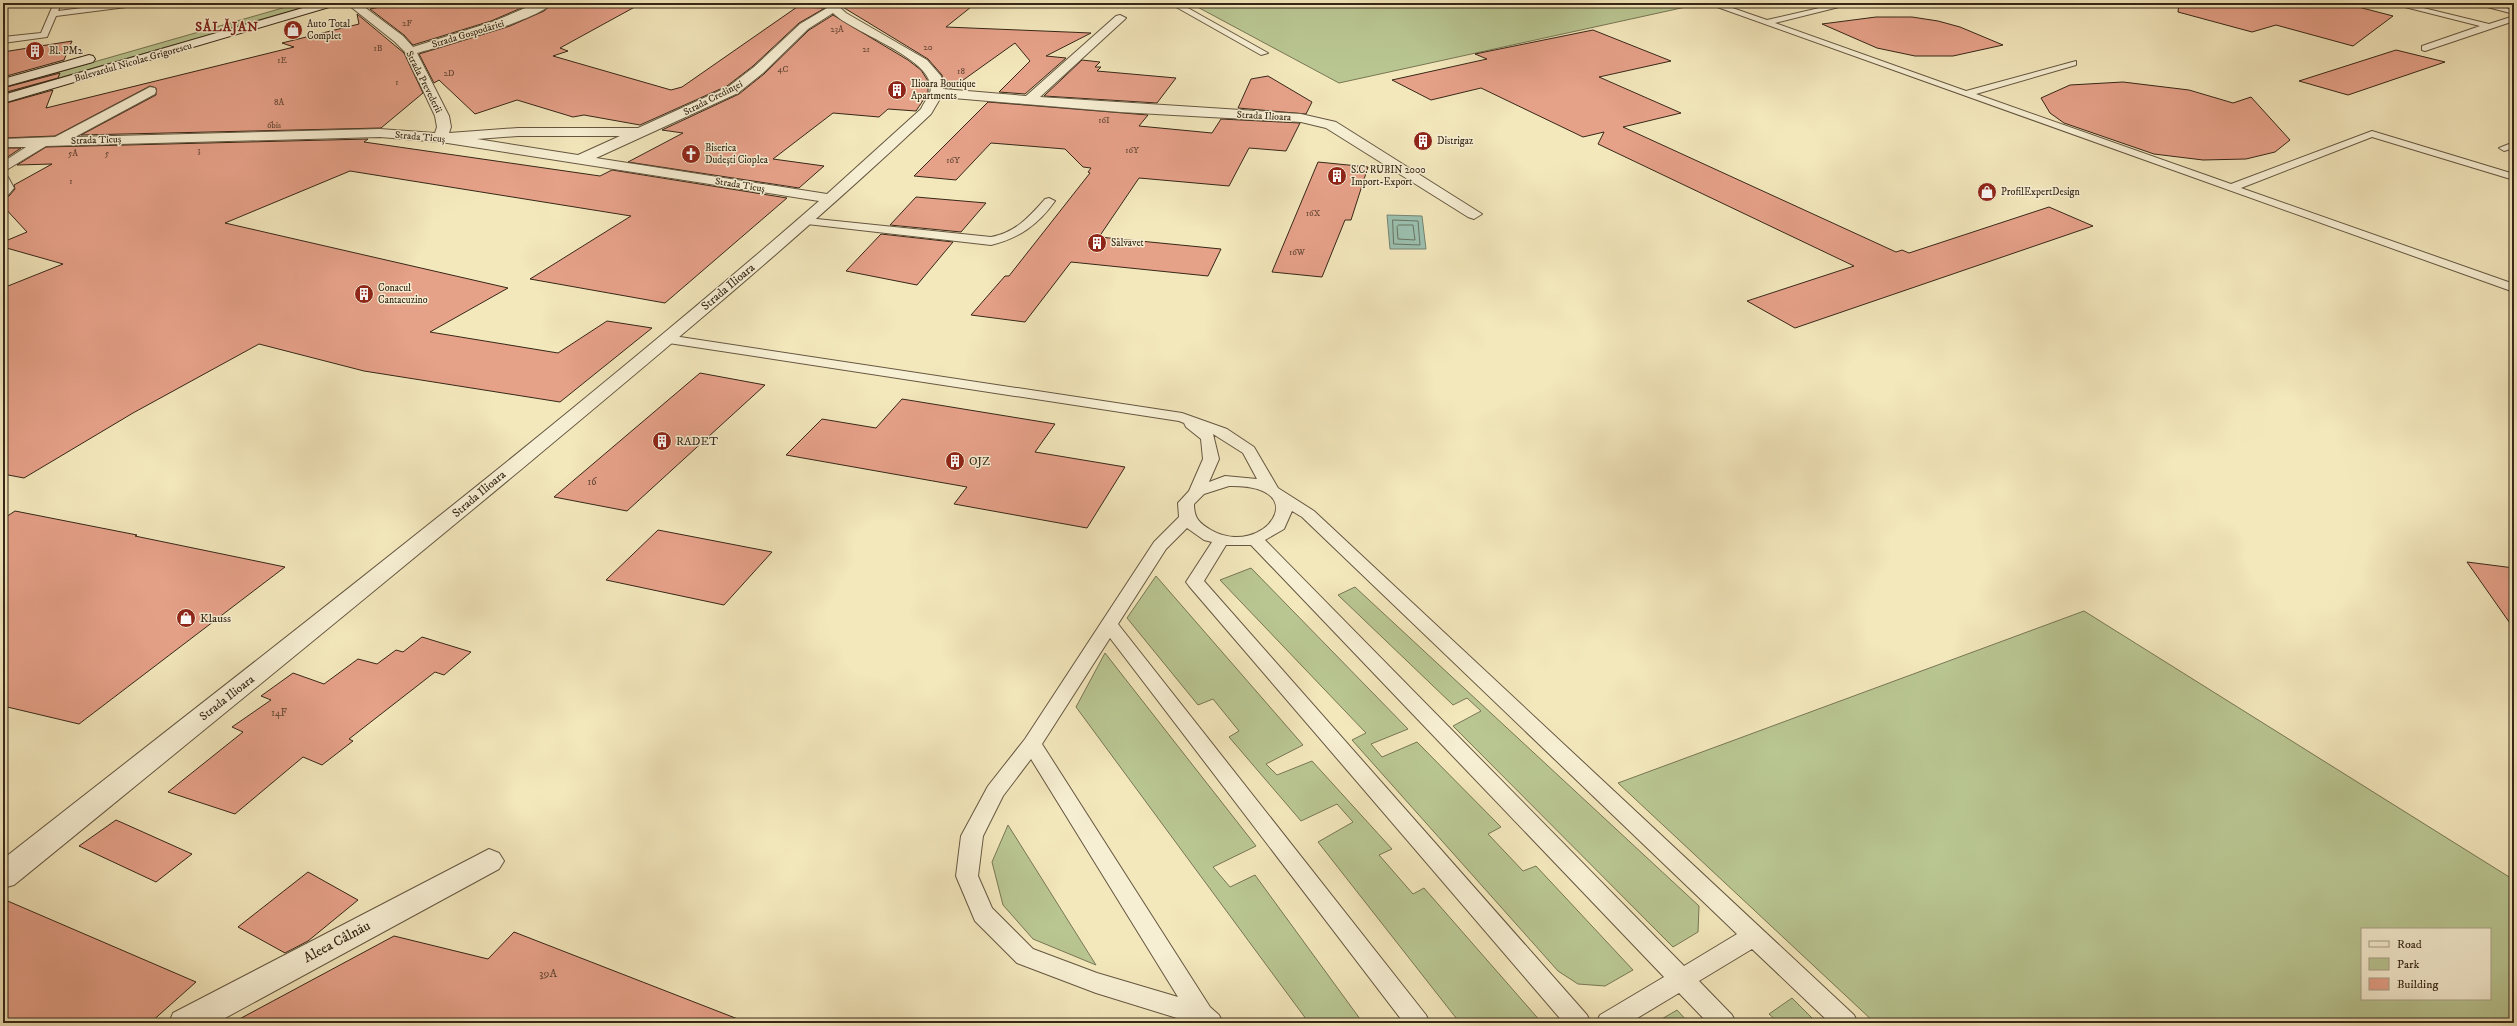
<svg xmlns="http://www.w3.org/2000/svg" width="2517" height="1026" viewBox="0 0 2517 1026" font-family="'IM FELL DW Pica',serif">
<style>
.green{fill:#b9c692;stroke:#787654;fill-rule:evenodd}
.water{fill:#9bc0af;stroke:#738372}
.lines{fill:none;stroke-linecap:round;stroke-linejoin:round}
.shore{stroke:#687463;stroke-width:1}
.building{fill:#e6a189;stroke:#362717}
.service-casing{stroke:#655740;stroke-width:2}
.minor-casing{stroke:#655740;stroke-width:2}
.secondary-casing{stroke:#362717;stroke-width:2}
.service{fill:#f7efd3;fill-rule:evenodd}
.minor{fill:#f7efd3;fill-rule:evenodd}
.secondary{fill:#f7efd3;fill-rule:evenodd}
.labels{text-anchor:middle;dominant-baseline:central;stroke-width:3;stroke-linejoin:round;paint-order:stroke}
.far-number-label{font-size:9px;fill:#624634}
.far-poi-label{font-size:10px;fill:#362717;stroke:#f7efd3;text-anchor:start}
.far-street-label{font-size:10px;fill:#362717;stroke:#f7efd3}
.number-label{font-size:10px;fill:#624634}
.street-label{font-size:12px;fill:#362717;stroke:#f7efd3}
.poi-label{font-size:12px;fill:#362717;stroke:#f7efd3;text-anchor:start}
.near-number-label{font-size:12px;fill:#624634}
.far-district-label{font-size:13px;font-weight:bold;letter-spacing:1px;fill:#7a1f14;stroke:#f7efd3}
.near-street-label{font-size:14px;fill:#362717;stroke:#f7efd3}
</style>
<rect width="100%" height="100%" fill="#f3e7bc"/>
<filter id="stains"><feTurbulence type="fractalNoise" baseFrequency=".005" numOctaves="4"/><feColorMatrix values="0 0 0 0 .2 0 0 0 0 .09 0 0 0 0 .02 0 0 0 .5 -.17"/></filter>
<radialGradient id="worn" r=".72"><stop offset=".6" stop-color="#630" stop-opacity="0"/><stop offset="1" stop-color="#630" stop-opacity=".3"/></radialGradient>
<path class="green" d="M 1190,3 L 1690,3 L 1695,5 L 1339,83 Z
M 286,7 L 295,7 L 299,9 L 3,94 L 3,88 Z
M 1251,568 L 1408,729 L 1371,744 L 1382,757 L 1417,742 L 1501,827 L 1488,834 L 1523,871 L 1536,866 L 1633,970 L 1605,986 L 1578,984 L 1558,971 L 1352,740 L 1366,733 L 1220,580 Z
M 1156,576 L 1303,745 L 1266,764 L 1277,775 L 1312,761 L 1392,849 L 1379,855 L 1413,894 L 1424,888 L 1542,1023 L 1460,1023 L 1318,842 L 1353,822 L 1337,804 L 1301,821 L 1229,737 L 1239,731 L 1213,699 L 1198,705 L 1127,618 Z
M 1355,587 L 1699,906 L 1698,932 L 1673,947 L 1453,726 L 1481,711 L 1467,698 L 1453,705 L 1338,595 Z
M 2084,611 L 2514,880 L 2514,1023 L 1875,1023 L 1618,783 ZM 2362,929 L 2490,929 L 2490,999 L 2362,999 Z
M 1105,653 L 1256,846 L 1213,867 L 1230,887 L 1255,875 L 1363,1023 L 1309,1023 L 1076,707 Z
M 1008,825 L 1096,965 L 1033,939 L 1003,905 L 992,862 Z
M 1792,998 L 1817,1023 L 1779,1023 L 1769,1014 Z
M 1677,1010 L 1689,1023 L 1655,1023 Z"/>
<path class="water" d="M 1387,215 L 1422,216 L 1426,249 L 1390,249 Z"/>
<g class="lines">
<path class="shore" d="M 1393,220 L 1418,221 L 1420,245 L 1394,244 Z
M 1399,225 L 1413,225 L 1415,240 L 1398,239 L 1397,227 Z"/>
</g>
<path class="building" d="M 399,3 L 533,3 L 491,21 L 413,45 L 404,35 L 370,9 Z
M 553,3 L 642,3 L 560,48 L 568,51 L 553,56 L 671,90 L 682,87 L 797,7 L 825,8 L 799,23 L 753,66 L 727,86 L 640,125 L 584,115 L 573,117 L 517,100 L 475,114 L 439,80 L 434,83 L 419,54 L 510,26 L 544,11 Z
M 2179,3 L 2343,3 L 2393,16 L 2353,46 L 2276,25 L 2252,32 L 2178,12 Z
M 841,6 L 971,7 L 946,27 L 1091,33 L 1046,56 L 1066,58 L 1025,94 L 999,92 L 1030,61 L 1015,43 L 952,88 L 944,88 L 942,75 L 928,59 Z
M 357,14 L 404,53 L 423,93 L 381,128 L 81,135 L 156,95 L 156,88 L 150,86 L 55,136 L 3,138 L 3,104 L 53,90 L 46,108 L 294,47 L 282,43 L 359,24 Z
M 833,15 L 908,60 L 921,70 L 928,81 L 928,93 L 916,111 L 888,109 L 879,117 L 833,113 L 773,159 L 824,166 L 799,188 L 628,162 L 683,133 L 662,130 L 739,94 L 764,74 L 809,30 Z
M 1876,17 L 1912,17 L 1938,21 L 1960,27 L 2003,45 L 1953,56 L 1915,56 L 1877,48 L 1822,24 Z
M 1593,30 L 1671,61 L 1599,77 L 1681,113 L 1623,127 L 1896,252 L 1902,250 L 1909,253 L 2049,207 L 2093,226 L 1795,328 L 1747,301 L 1854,266 L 1598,144 L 1604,132 L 1583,137 L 1481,88 L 1431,100 L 1392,80 L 1487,59 L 1475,54 Z
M 72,41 L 64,60 L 3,77 L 3,52 Z
M 2396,50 L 2445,62 L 2348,95 L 2299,81 Z
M 1082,60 L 1100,62 L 1095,67 L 1101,67 L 1097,71 L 1176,78 L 1157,103 L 1044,96 Z
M 60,73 L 58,78 L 3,93 L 3,88 Z
M 1268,76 L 1312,102 L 1306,114 L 1238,108 L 1251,79 Z
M 2123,82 L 2189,90 L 2233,103 L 2251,97 L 2290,140 L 2275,152 L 2246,159 L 2203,160 L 2154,154 L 2064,123 L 2050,113 L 2041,98 L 2070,85 Z
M 988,102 L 1148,115 L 1139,126 L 1212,133 L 1221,119 L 1300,123 L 1286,151 L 1249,148 L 1229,186 L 1139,178 L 1099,237 L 1221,249 L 1208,276 L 1071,262 L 1025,322 L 971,315 L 1005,276 L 1009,276 L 1090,173 L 1088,172 L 1091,168 L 1083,167 L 1065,149 L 991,143 L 956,180 L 914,176 Z
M 368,139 L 364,142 L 600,176 L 612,170 L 787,198 L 665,303 L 530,279 L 631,216 L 350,171 L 225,223 L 508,288 L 430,332 L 558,353 L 607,321 L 652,328 L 560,402 L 364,371 L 259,344 L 133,413 L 24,478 L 3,474 L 3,288 L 63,264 L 3,247 L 3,242 L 27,232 L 3,206 L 3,198 L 9,196 L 15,189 L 14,185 L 52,164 L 17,165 L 46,147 Z
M 3,148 L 21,148 L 3,160 Z
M 1318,162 L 1368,167 L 1351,220 L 1345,220 L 1322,277 L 1272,272 Z
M 916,197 L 986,203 L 961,232 L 890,225 Z
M 881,234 L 953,242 L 917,285 L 846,271 Z
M 700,373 L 765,385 L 627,511 L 554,497 Z
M 902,399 L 1055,424 L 1035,452 L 1125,467 L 1087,528 L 954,504 L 967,487 L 786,455 L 822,419 L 876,428 Z
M 15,511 L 137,535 L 135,536 L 285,567 L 79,724 L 3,706 L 3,519 Z
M 658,530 L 772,552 L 724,605 L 606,580 Z
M 2467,562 L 2514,568 L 2514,629 Z
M 422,637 L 471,652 L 444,675 L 435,672 L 349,739 L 353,741 L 322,765 L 303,757 L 235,814 L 168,792 L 243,732 L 232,727 L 271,700 L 261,696 L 293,673 L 324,684 L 358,659 L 377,664 L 396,650 L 403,652 Z
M 116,820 L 134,828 L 192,854 L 156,882 L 79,846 Z
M 308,872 L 358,900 L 308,941 L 285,953 L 238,927 Z
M 3,899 L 196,982 L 150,1023 L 3,1023 Z
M 514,932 L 743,1021 L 743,1023 L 232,1023 L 394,936 L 488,959 Z"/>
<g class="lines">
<g class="service-casing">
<path id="service" d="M 54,3 L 61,4 L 58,11 L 122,3 L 146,3 L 142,5 L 56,16 L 47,37 L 3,43 L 3,37 L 41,33 Z
M 1169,3 L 1179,3 L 1268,53 L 1261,55 Z
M 1706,3 L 1718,3 L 1767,20 L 1841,3 L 1855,3 L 1775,23 L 1966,91 L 2076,61 L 2076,65 L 1976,94 L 2231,184 L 2372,131 L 2514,174 L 2514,180 L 2372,137 L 2241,188 L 2514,284 L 2514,292 Z
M 2389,3 L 2403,3 L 2489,24 L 2514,16 L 2514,21 L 2425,51 L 2422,50 L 2422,46 L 2480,26 Z
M 2472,3 L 2486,3 L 2514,10 L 2514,14 Z
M 2514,142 L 2514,148 L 2504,151 L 2499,148 Z
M 1049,198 L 1055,201 C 1038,225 1019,238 991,245 L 807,224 L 801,221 L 807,218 L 991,237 C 1016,232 1029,217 1045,199 Z
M 667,335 L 1182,413 L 1227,429 L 1254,447 L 1278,488 L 1314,511 L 1854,1015 L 1858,1023 L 1830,1023 L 1752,949 L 1699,981 L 1732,1015 L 1736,1023 L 1708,1023 L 1679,993 L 1629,1023 L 1596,1023 L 1600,1015 L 1664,977 L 1251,545 L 1226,545 L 1204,581 L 1587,1015 L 1591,1023 L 1564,1023 L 1189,586 L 1186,582 L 1212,542 L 1204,540 L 1187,528 L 1166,549 L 1118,624 L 1426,1015 L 1430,1023 L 1404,1023 L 1110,638 L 1042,744 L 1210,1007 L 1219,1015 L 1223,1023 L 1193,1023 L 1096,993 L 1017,963 L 975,921 L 956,876 L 961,836 L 988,786 L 1025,739 L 1154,542 L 1179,517 L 1178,503 L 1189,491 L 1203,459 L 1201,439 L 1186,427 L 1184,423 L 1179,421 L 662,342 L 660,339 ZM 1213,434 L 1243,453 L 1257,479 L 1225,476 L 1209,482 L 1219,459 ZM 1229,486 C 1317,484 1264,560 1211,530 C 1199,523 1194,518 1194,504 L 1204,494 ZM 1292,511 L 1302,517 L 1737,934 L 1684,966 L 1265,540 L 1284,529 ZM 1031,759 L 1178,997 L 1097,973 L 1033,949 L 992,908 L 978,876 L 983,836 L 1003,796 Z"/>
</g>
<g class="minor-casing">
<path id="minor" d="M 346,3 L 359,3 L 403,36 L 413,47 L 492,22 L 537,3 L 552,3 C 539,20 441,46 417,53 L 449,116 L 451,127 L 449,133 L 518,128 L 638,128 L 728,87 L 754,67 L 800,24 L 827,8 L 823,3 L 835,3 L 846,13 L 927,60 L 941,76 L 943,89 L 1026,96 L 1116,16 L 1120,15 L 1126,18 L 1124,20 L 1040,97 L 1301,114 L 1336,122 L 1482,214 L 1474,219 L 1468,217 L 1326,128 L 1301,122 L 1120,112 L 941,97 L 931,114 C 804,234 670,345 536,457 C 363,601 188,743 14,885 L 3,888 L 3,859 C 277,644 555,431 819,201 L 441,142 L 380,137 L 46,146 L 3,172 L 3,162 L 26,147 L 3,147 L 3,139 L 55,137 L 150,87 L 155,88 L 156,91 L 155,94 L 75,137 L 380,129 L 435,133 L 437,127 L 435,116 L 405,52 L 395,42 ZM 833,13 C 852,33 940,60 930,93 C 928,98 923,104 921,109 L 827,194 L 596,158 L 738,93 L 763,73 L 808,29 ZM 518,136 L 620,136 L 578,155 L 477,139 Z
M 3,176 L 8,177 L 14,188 L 8,195 L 3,197 Z
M 489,849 L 499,853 L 504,861 L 499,869 L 216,1023 L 169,1023 L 173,1013 Z"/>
</g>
<g class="secondary-casing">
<path id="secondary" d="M 320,3 L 338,3 L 336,5 L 3,103 L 3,95 Z
M 89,55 L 93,56 L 95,59 L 93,62 L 3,87 L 3,79 Z"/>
</g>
<use href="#service" class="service"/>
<use href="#minor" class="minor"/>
<use href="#secondary" class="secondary"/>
</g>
<defs>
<g id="shop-disc" transform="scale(1)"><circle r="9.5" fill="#8f2418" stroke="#f7efd3"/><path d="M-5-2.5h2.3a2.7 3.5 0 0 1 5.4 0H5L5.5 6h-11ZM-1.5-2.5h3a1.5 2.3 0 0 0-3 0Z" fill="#fff"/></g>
<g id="building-disc" transform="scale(1)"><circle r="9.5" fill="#8f2418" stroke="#f7efd3"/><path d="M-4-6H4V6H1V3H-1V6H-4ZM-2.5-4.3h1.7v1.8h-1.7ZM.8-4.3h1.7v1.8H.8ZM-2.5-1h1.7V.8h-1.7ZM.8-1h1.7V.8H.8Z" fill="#fff"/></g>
<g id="church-disc" transform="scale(1)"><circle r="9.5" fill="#8f2418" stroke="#f7efd3"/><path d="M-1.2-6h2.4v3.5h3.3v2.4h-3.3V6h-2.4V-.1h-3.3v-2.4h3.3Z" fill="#fff"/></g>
</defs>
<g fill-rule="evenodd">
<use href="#shop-disc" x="293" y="30"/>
<use href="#building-disc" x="35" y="51"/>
<use href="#building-disc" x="897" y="90"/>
<use href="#building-disc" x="1423" y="141"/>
<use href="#church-disc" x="691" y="154"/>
<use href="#building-disc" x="1337" y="176"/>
<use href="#shop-disc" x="1987" y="192"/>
<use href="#building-disc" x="1097" y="243"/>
<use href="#building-disc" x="364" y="294"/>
<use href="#building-disc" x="662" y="441"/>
<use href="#building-disc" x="955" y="461"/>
<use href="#shop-disc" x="186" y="618"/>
</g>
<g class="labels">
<g class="far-number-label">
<text x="407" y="23">2F</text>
<text x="837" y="29">23A</text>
<text x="928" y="47">20</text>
<text x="378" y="48">1B</text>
<text x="866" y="49">21</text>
<text x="282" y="60">1E</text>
<text x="783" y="69">4C</text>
<text x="961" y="71">18</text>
<text x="449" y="73">2D</text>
<text x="397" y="82">1</text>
<text x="279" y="102">8A</text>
<text x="1104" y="120">16I</text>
<text x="274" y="125">6bis</text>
<text x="199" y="150">3</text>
<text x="1132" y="150">16Y</text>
<text x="73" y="153">5A</text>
<text x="107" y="153">5</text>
<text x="953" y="160">16Y</text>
<text x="71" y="181">1</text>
<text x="1313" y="213">16X</text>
<text x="1297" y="252">16W</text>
</g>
<g class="far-poi-label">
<text x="307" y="24">Auto Total<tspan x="307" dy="12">Complet</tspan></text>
<text x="49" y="51">Bl. PM2</text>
<text x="911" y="84">Ilioara Boutique<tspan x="911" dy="12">Apartments</tspan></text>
<text x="1437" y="141">Distrigaz</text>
<text x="705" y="148">Biserica<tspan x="705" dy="12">Dudești Cioplea</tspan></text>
<text x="1351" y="170">S.C. RUBIN 2000<tspan x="1351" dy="12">Import-Export</tspan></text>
<text x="2001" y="192">ProfilExpertDesign</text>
<text x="1111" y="243">Salvavet</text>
<text x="378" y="288">Conacul<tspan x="378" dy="12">Cantacuzino</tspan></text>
</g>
<g class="far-street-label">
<text transform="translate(468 34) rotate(-17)">Strada Gospodăriei</text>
<text transform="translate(133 62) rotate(-16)">Bulevardul Nicolae Grigorescu</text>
<text transform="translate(424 82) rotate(63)">Strada Prevederii</text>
<text transform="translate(713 98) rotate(-27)">Strada Credinței</text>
<text transform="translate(1264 116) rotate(3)">Strada Ilioara</text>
<text transform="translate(420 137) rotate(5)">Strada Ticuș</text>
<text transform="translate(96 140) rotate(-2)">Strada Ticuș</text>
<text transform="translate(740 185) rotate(9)">Strada Ticuș</text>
</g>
<g class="number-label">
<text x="592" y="482">16</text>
<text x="279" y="713">14F</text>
</g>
<g class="street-label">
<text transform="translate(728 287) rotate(-40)">Strada Ilioara</text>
<text transform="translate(479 494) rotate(-40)">Strada Ilioara</text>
<text transform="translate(227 698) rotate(-38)">Strada Ilioara</text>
</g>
<g class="poi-label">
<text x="676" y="441">RADET</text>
<text x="969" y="461">OJZ</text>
<text x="200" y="618">Klauss</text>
</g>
<g class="near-number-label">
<text x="548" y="973">39A</text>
</g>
<g class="far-district-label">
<text x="227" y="27">SĂLĂJAN</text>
</g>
<g class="near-street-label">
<text transform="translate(337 942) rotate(-28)">Aleea Câlnău</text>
</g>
</g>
<rect width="2517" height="1026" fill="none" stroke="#f3e7bc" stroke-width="16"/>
<rect x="4" y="4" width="2509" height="1018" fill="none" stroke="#362717" stroke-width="2"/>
<rect x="8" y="8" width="2501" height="1010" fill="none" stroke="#362717"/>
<rect x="2361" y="928" width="130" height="72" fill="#f7efd3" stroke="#aa9f88"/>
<rect x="2369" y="941" width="20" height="6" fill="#f7efd3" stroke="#aa9f88"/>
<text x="2397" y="948" font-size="12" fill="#362717">Road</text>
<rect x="2369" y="958" width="20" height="12" fill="#b9c692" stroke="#aa9f88"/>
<text x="2397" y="968" font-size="12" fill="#362717">Park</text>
<rect x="2369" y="978" width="20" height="12" fill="#e6a189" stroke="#aa9f88"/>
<text x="2397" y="988" font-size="12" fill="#362717">Building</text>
<rect width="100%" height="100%" filter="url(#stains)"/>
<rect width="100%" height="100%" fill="url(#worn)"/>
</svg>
